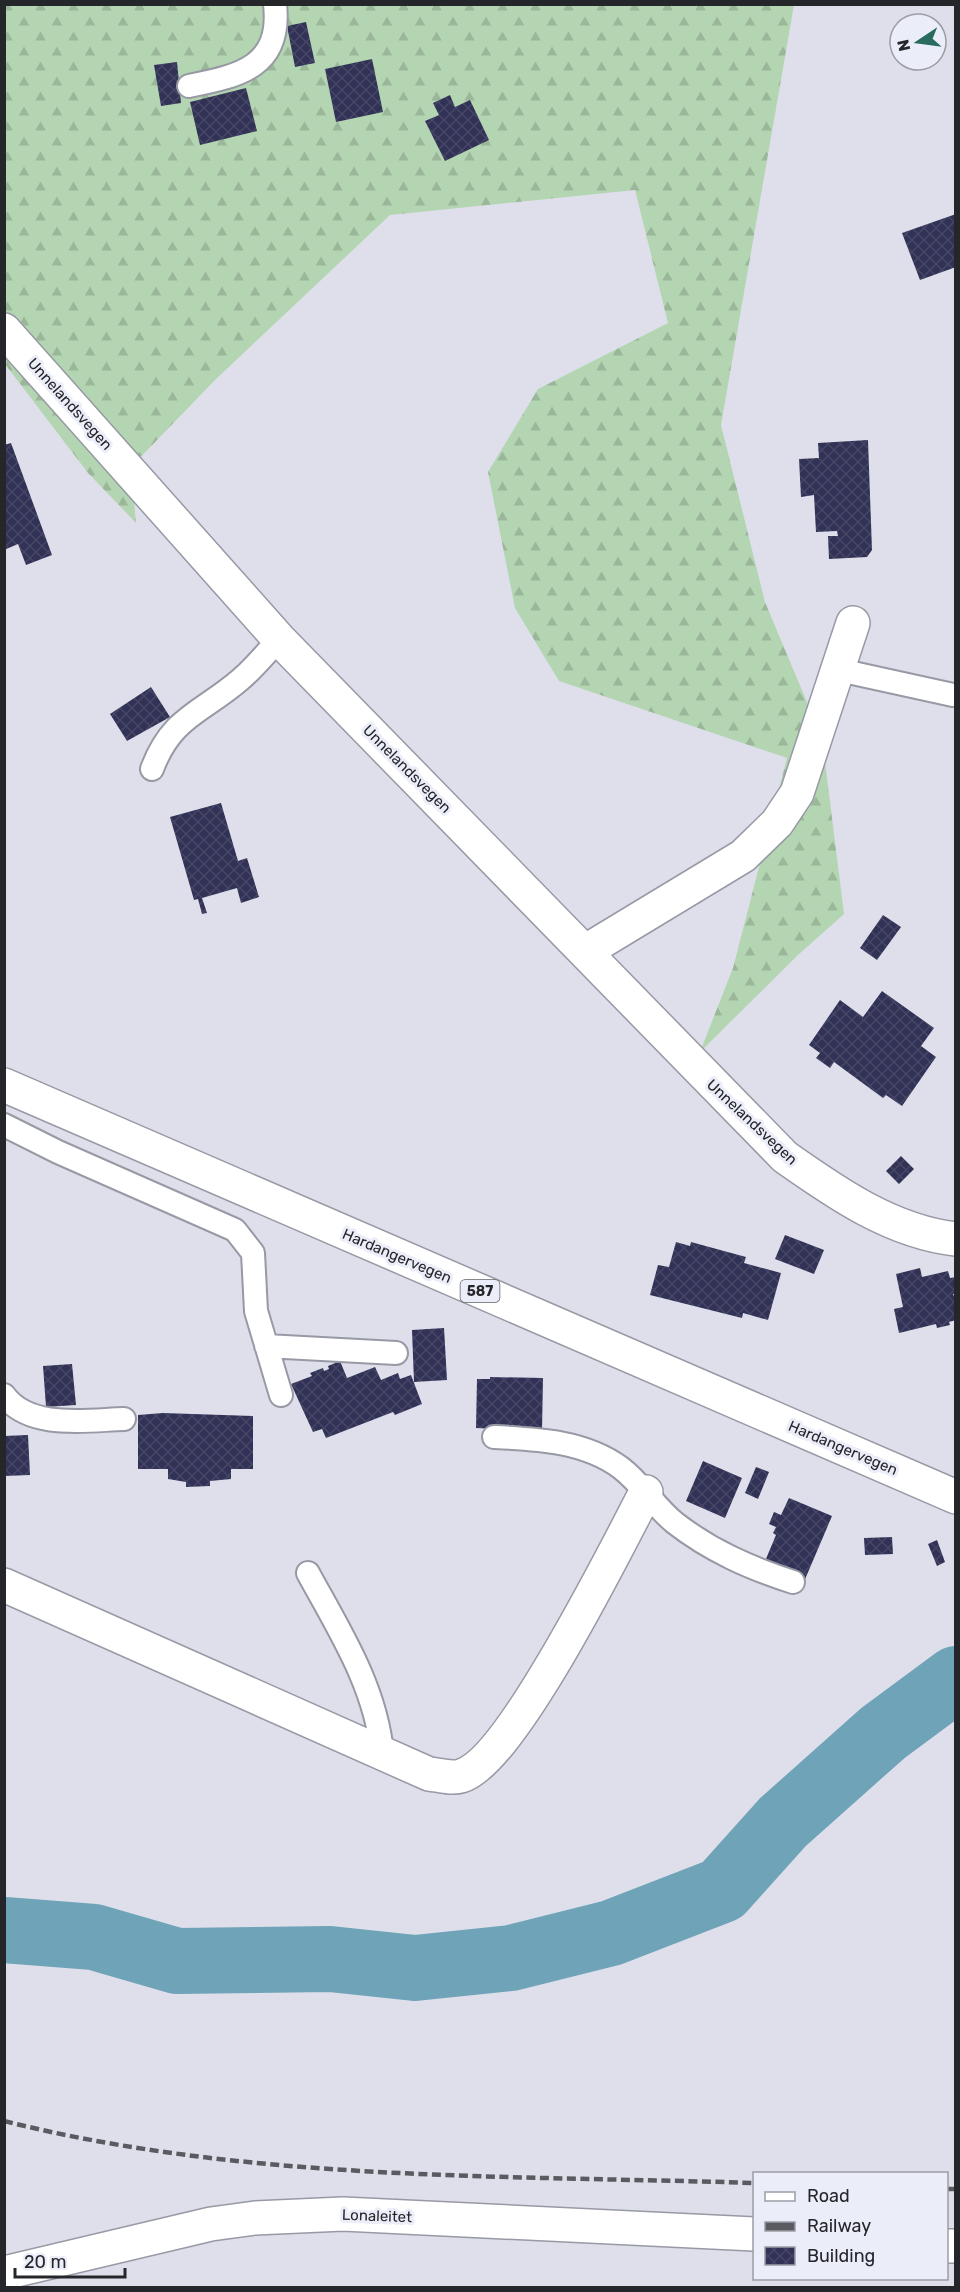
<svg xmlns="http://www.w3.org/2000/svg" width="960" height="2292" viewBox="0 0 960 2292" font-family="Rubik,sans-serif">
<style>
.forest{fill:url(#forest-firs)}
.lines{fill:none;stroke-linecap:round;stroke-linejoin:round}
.river{stroke:#6fa3b7;stroke-width:66}
.building{fill:url(#building-cross-hatch)}
.lane-casing{stroke:#9799a4;stroke-width:26}
.street-casing{stroke:#9799a4;stroke-width:36}
.secondary-casing{stroke:#9799a4;stroke-width:36}
.primary-casing{stroke:#9799a4;stroke-width:36}
.lane{stroke:#fff;stroke-width:22}
.street{stroke:#fff;stroke-width:33}
.secondary{stroke:#fff;stroke-width:33}
.primary{stroke:#fff;stroke-width:33}
.rail{stroke:#5a5b61;stroke-width:4.5;stroke-dasharray:9 4.5;stroke-linecap:butt}
.labels{text-anchor:middle;dominant-baseline:central;stroke-width:6;stroke-linejoin:round;paint-order:stroke}
.shield{fill:#ebedf9;stroke:#606268;stroke-width:1.5}
.shield-label{font-size:14px;font-weight:bold;fill:#25262a}
.street-label{font-size:15px;fill:#25262a;stroke:#ebedf9}
</style>
<defs>
<pattern id="forest-firs" width="22" height="20" patternUnits="userSpaceOnUse" patternTransform="scale(1.5)"><rect width="22" height="20" fill="#b4d5b2"/><path d="M5 1l3.5 6h-7zM16 11l3.5 6h-7z" fill="#9bb799"/></pattern>
<pattern id="building-cross-hatch" width="8" height="8" patternUnits="userSpaceOnUse" patternTransform="scale(1.5)"><rect width="8" height="8" fill="#313256"/><path d="M0 0l8 8M0 8l8-8" fill="none" stroke="#464766"/></pattern>
</defs>
<rect width="100%" height="100%" fill="#dedfeb"/>
<path class="forest" d="M 5,5 L 794,5 L 721,425 L 765,602 L 822,738 L 844,914 L 798,955 L 700,1052 L 733,968 L 787,758 L 559,681 L 515,608 L 488,472 L 538,389 L 668,323 L 635,190 L 390,215 L 215,380 L 131,467 L 136,523 L 88,473 L 5,364 Z"/>
<g class="lines">
<path class="river" d="M 4,1930 L 94,1937 L 177,1961 L 330,1959 L 415,1968 L 511,1958 L 611,1933 L 722,1890 L 783,1822 L 883,1733 L 956,1679"/>
</g>
<path class="building" d="M 306,22 L 315,63 L 295,67 L 287,26 Z
M 372,59 L 383,112 L 336,122 L 325,69 Z
M 177,62 L 181,103 L 161,106 L 154,65 Z
M 246,88 L 257,131 L 200,145 L 190,102 Z
M 450,95 L 455,107 L 470,100 L 489,140 L 445,161 L 425,121 L 439,115 L 433,103 Z
M 956,214 L 956,267 L 920,280 L 902,233 Z
M 868,440 L 872,550 L 867,557 L 829,559 L 828,536 L 838,536 L 837,531 L 816,532 L 814,495 L 801,497 L 799,459 L 819,458 L 818,443 Z
M 11,443 L 52,555 L 26,565 L 18,544 L 4,550 L 4,445 Z
M 151,687 L 170,717 L 127,741 L 110,714 Z
M 221,803 L 238,861 L 247,858 L 259,897 L 241,903 L 237,888 L 202,898 L 207,913 L 202,914 L 198,899 L 194,900 L 170,817 Z
M 883,915 L 901,927 L 877,960 L 860,948 Z
M 882,991 L 934,1028 L 921,1046 L 936,1057 L 902,1106 L 886,1095 L 883,1098 L 834,1062 L 830,1068 L 816,1058 L 820,1053 L 809,1045 L 840,1000 L 863,1017 Z
M 901,1156 L 914,1169 L 899,1184 L 886,1171 Z
M 785,1235 L 824,1250 L 814,1274 L 775,1259 Z
M 676,1242 L 690,1246 L 691,1242 L 746,1257 L 744,1263 L 781,1273 L 768,1320 L 743,1313 L 742,1318 L 650,1295 L 658,1265 L 669,1267 Z
M 920,1268 L 922,1277 L 948,1271 L 950,1278 L 956,1277 L 956,1293 L 953,1294 L 956,1301 L 956,1320 L 949,1322 L 950,1325 L 937,1328 L 936,1324 L 899,1333 L 894,1309 L 903,1307 L 896,1274 Z
M 444,1328 L 447,1380 L 414,1382 L 412,1330 Z
M 340,1361 L 347,1378 L 375,1367 L 381,1380 L 398,1373 L 400,1379 L 411,1375 L 422,1404 L 395,1415 L 393,1412 L 326,1438 L 322,1429 L 313,1432 L 291,1384 L 312,1376 L 310,1373 L 323,1368 L 324,1371 L 329,1369 L 328,1366 Z
M 72,1364 L 76,1405 L 46,1407 L 43,1366 Z
M 490,1377 L 543,1378 L 542,1431 L 476,1428 L 477,1379 L 490,1379 Z
M 163,1413 L 253,1416 L 253,1469 L 231,1469 L 231,1479 L 210,1481 L 210,1486 L 186,1487 L 186,1482 L 168,1479 L 168,1469 L 138,1469 L 138,1415 Z
M 28,1435 L 30,1475 L 4,1476 L 4,1436 Z
M 703,1461 L 742,1478 L 725,1518 L 686,1501 Z
M 756,1467 L 769,1472 L 758,1499 L 745,1493 Z
M 789,1498 L 832,1516 L 803,1584 L 763,1566 L 776,1535 L 773,1533 L 776,1527 L 769,1524 L 774,1512 L 781,1515 Z
M 892,1537 L 893,1554 L 865,1555 L 864,1538 Z
M 937,1540 L 945,1562 L 937,1566 L 928,1544 Z"/>
<g class="lines">
<g class="lane-casing">
<path id="lane" d="M 189,86 C 238,76 282,68 275,4
M 839,670 L 953,695
M 152,769 C 172,716 202,713 241,679 C 255,667 267,652 279,639
M 4,1125 L 58,1152 L 235,1230 L 253,1253 L 256,1311 L 281,1395
M 266,1346 L 396,1353
M 4,1395 C 29,1430 87,1420 124,1419
M 494,1437 C 537,1439 585,1441 621,1468 C 642,1484 655,1507 675,1523 C 711,1551 750,1568 793,1582
M 308,1573 C 339,1630 376,1687 382,1753"/>
</g>
<g class="street-casing">
<path id="street" d="M 4,330 L 279,639 L 785,1157 C 836,1193 892,1232 956,1239
M 586,951 L 743,856 L 777,823 L 797,793 L 853,623
M 4,1585 L 429,1774 C 439,1775 451,1779 461,1776 C 512,1761 618,1545 646,1492"/>
</g>
<g class="secondary-casing">
<path id="secondary" d="M 946,2246 L 956,2246
M 4,2273 L 211,2224 L 255,2218 L 343,2214 L 754,2234"/>
</g>
<g class="primary-casing">
<path id="primary" d="M 4,1085 L 956,1497"/>
</g>
<use href="#lane" class="lane"/>
<use href="#street" class="street"/>
<use href="#secondary" class="secondary"/>
<use href="#primary" class="primary"/>
<path class="rail" d="M 4,2121 C 247,2182 506,2175 754,2183
M 946,2189 L 956,2189"/>
</g>
<g class="labels">
<rect class="shield" x="460.5" y="1280" width="39" height="22" rx="4.5"/>
<g class="shield-label">
<text x="480" y="1291">587</text>
</g>
<g class="street-label">
<text transform="translate(70 404) rotate(48)">Unnelandsvegen</text>
<text transform="translate(407 769) rotate(45)">Unnelandsvegen</text>
<text transform="translate(752 1122) rotate(43)">Unnelandsvegen</text>
<text transform="translate(397 1256) rotate(23)">Hardangervegen</text>
<text transform="translate(843 1448) rotate(23)">Hardangervegen</text>
<text transform="translate(377 2216) rotate(2)">Lonaleitet</text>
</g>
</g>
<rect width="960" height="2292" fill="none" stroke="#25262a" stroke-width="12"/>
<rect x="753" y="2172" width="195" height="108" fill="#ebedf9" stroke="#9c9da6" stroke-width="1.5"/>
<rect x="765" y="2192" width="30" height="9" fill="#ffffff" stroke="#9c9da6" stroke-width="1.5"/>
<text x="807" y="2202" font-size="18" fill="#25262a">Road</text>
<rect x="765" y="2222" width="30" height="9" fill="#5a5b61" stroke="#9c9da6" stroke-width="1.5"/>
<text x="807" y="2232" font-size="18" fill="#25262a">Railway</text>
<rect x="765" y="2247" width="30" height="18" fill="url(#building-cross-hatch)" stroke="#9c9da6" stroke-width="1.5"/>
<text x="807" y="2262" font-size="18" fill="#25262a">Building</text>
<g transform="translate(918 42) rotate(257)"><circle r="28" fill="#ebedf9" stroke="#9c9da6" stroke-width="1.5"/>
<path d="M0-4.5L10 22L0 15L-10 22Z" fill="#296b5c"/>
<text y="-9" font-size="16" font-weight="bold" text-anchor="middle" fill="#25262a">N</text>
</g>
<path d="M15 2268v9h110v-9" fill="none" stroke="#25262a" stroke-width="3"/>
<text x="24" y="2268" font-size="18" fill="#25262a" stroke="#ebedf9" stroke-width="4.5" paint-order="stroke">20 m</text>
</svg>
